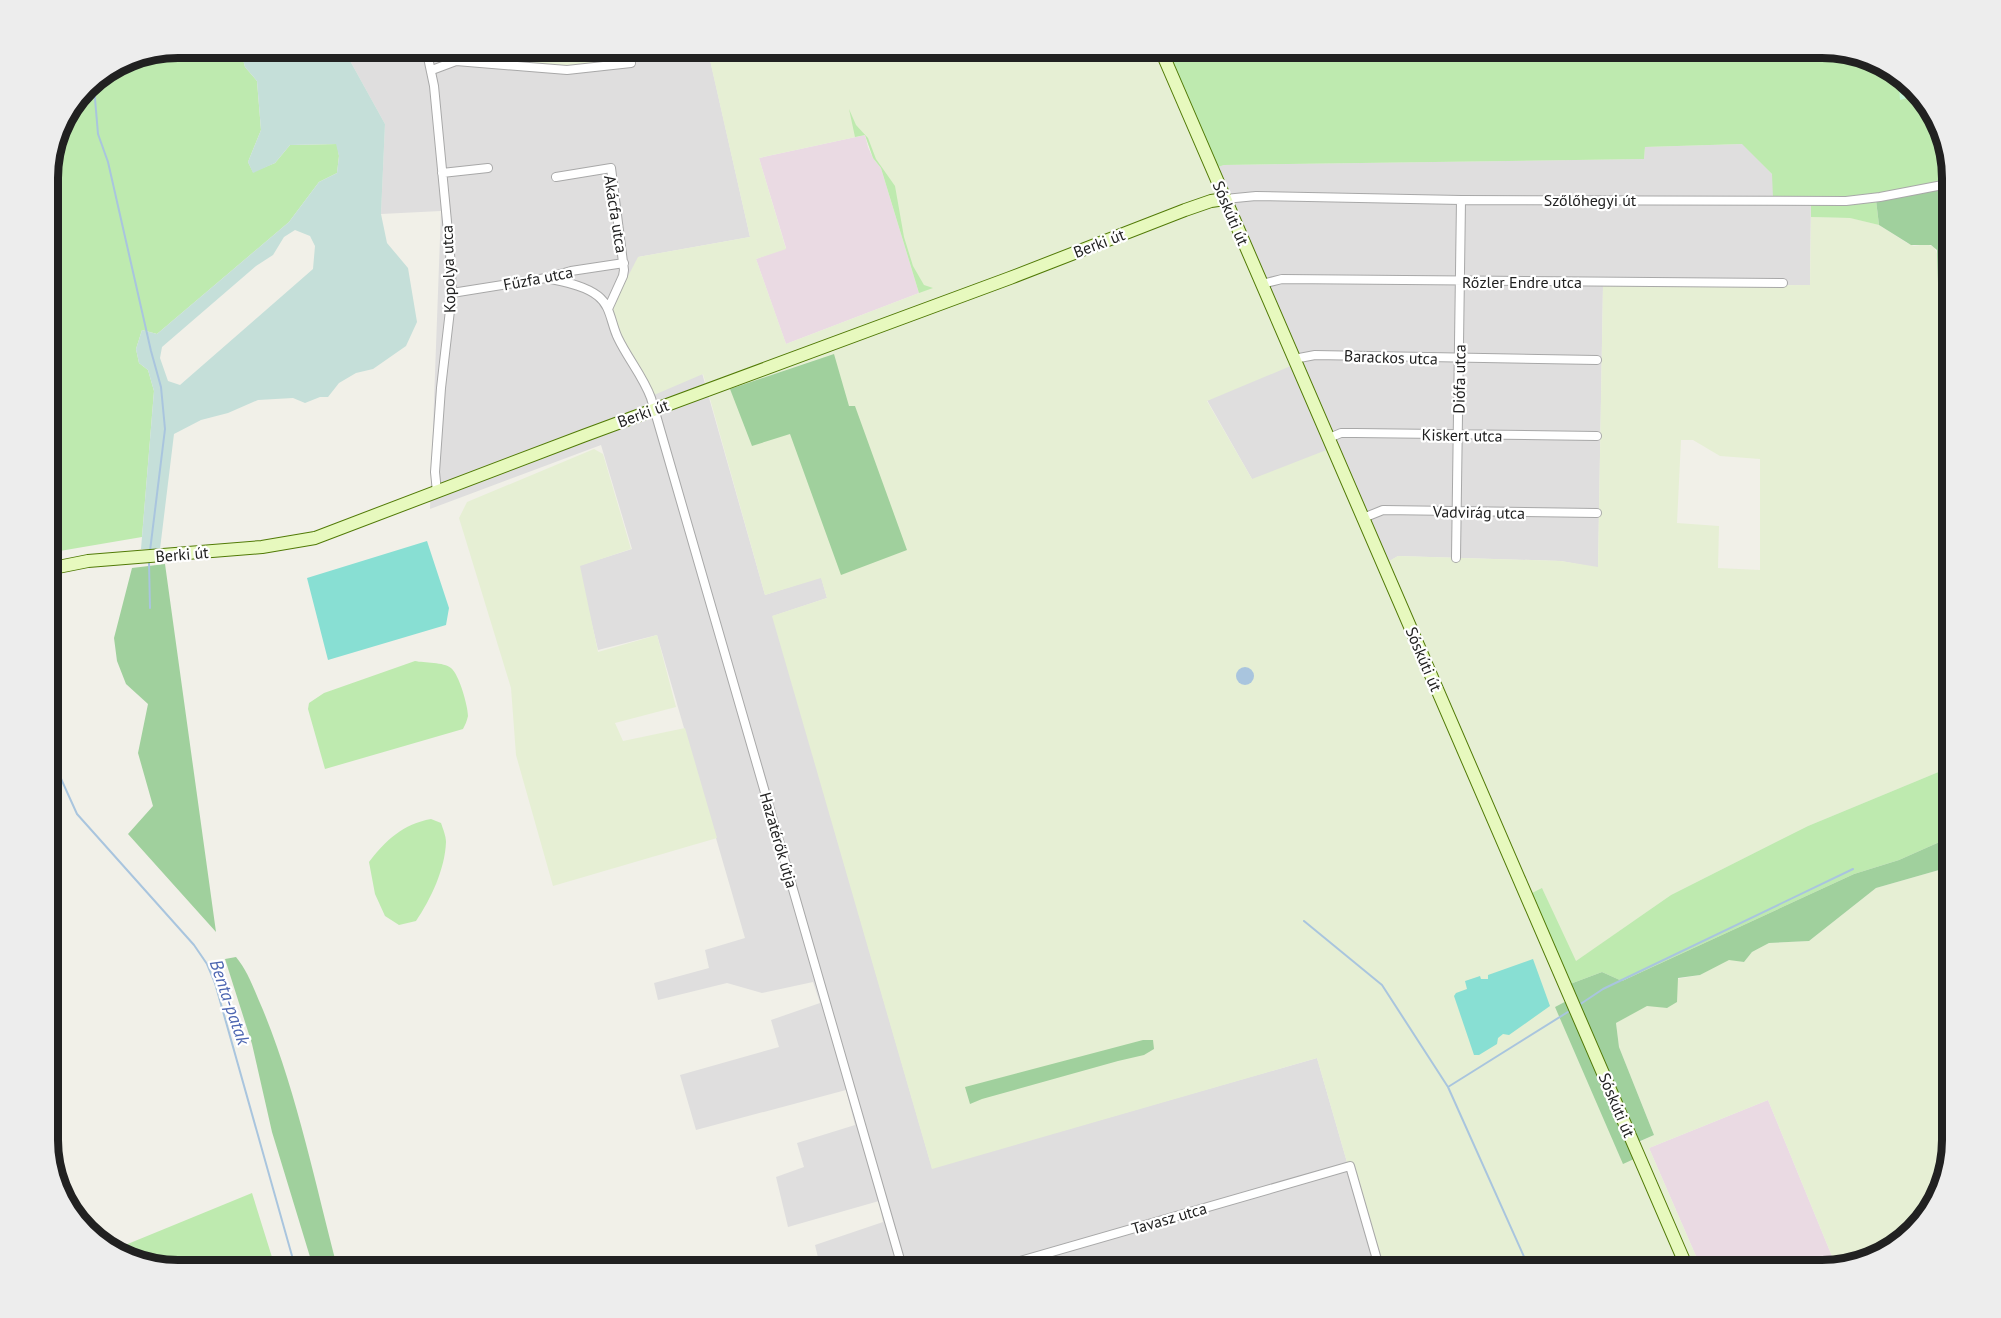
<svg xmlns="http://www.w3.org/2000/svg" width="2001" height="1318" viewBox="0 0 2001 1318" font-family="'PT Sans',sans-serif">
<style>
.residential{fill:#dfdede}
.industrial{fill:#eadae3}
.farmland{fill:#e6efd4;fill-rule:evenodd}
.grass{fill:#beeaaf}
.forest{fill:#a0d09d}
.wetland{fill:#c5dfd9;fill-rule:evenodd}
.park{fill:#c7f9d7}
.pitch{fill:#88dfd3}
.water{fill:#a9c5de}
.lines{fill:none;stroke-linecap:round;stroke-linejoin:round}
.stream{stroke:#a9c5de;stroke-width:2}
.street-casing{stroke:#a8a8a8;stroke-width:10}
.secondary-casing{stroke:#517a06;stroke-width:14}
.street{stroke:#fff;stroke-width:8}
.secondary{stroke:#e7f9be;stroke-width:12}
.labels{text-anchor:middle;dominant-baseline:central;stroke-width:4.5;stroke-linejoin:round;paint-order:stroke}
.street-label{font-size:16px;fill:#212121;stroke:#fff}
.water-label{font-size:18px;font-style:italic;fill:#4d66b1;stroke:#fff}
.rim{fill:none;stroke:#212121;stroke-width:8}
</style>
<rect width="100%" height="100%" fill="#f1f0e8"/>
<path class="residential" d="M 343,48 L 436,48 L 437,53 L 461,58 L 581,66 L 612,58 L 706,53 L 709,55 L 750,237 L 638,257 L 702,373 L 765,595 L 821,577 L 827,598 L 773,616 L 932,1168 L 1317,1058 L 1378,1270 L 821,1270 L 815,1245 L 883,1222 L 879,1201 L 788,1227 L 776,1177 L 804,1167 L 797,1143 L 855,1125 L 846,1090 L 696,1130 L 680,1075 L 779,1047 L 771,1020 L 820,1003 L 813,982 L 762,993 L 727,983 L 658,1000 L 654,983 L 709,968 L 705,950 L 745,938 L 657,635 L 598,650 L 578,566 L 632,549 L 601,445 L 430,509 L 441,211 L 381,214 L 385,124 Z
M 1743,144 L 1772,174 L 1811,197 L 1810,285 L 1603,286 L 1598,568 L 1561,561 L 1398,556 L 1380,567 L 1252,479 L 1207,400 L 1293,364 L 1209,170 L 1224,165 L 1644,159 L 1645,147 Z"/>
<path class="industrial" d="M 865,135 L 868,147 L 873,158 L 881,168 L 919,293 L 786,344 L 756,259 L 786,248 L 759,158 Z
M 1768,1100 L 1836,1266 L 1823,1270 L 1702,1270 L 1649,1148 Z"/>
<path class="farmland" d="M 436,48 L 1156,48 L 1293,365 L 1207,401 L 1252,479 L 1329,449 L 1380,566 L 1398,556 L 1561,561 L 1598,567 L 1603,286 L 1810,285 L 1811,217 L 1851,218 L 1879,225 L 1907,243 L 1914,246 L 1926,244 L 1934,247 L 1938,256 L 1938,283 L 1953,282 L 1953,766 L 1808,826 L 1671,895 L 1575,962 L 1542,888 L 1576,996 L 1555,1007 L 1628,1147 L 1654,1135 L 1619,1047 L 1616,1023 L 1647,1005 L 1667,1008 L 1677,979 L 1700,975 L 1729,959 L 1744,962 L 1752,952 L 1769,943 L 1809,941 L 1876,888 L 1946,868 L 1953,863 L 1953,1140 L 1931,1212 L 1887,1253 L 1836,1266 L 1768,1100 L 1649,1148 L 1702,1270 L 1378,1270 L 1317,1058 L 932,1169 L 772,616 L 827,598 L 821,578 L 765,595 L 703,374 L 654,395 L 616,327 L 611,309 L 638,257 L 750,237 L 709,56 L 705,53 L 612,58 L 581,66 L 443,59 L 437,53 ZM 865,135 L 873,158 L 881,168 L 919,293 L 786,344 L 756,259 L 786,249 L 759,158 ZM 1681,440 L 1693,440 L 1720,456 L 1760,459 L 1760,570 L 1718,568 L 1719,526 L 1677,523 Z
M 594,449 L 603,454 L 631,549 L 580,566 L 598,652 L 657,635 L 676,707 L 615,723 L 623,741 L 685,728 L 717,838 L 553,886 L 516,755 L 511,688 L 459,518 L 467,502 Z"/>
<path class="grass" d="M 179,48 L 240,48 L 245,67 L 257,81 L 261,130 L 248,162 L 253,172 L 275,163 L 290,145 L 337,144 L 339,156 L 337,173 L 319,182 L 289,222 L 157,334 L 142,330 L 136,349 L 139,363 L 148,370 L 154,391 L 142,537 L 48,553 L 48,170 L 58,128 L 86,86 L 129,58 Z
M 1156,48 L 1822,48 L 1895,70 L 1936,114 L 1953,178 L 1953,186 L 1876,200 L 1879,225 L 1850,218 L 1811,217 L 1811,198 L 1773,198 L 1772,174 L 1742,144 L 1645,147 L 1644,159 L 1224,165 L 1209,170 Z
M 849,109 L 856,125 L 868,138 L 876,159 L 895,186 L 904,237 L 913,266 L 924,285 L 933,288 L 919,293 L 881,168 L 873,158 L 865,135 L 855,137 Z
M 415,661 C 424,663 444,662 451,668 C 459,674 468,706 468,716 C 467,721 465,725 463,729 L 325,769 L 308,709 L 309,703 L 324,693 Z
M 1953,766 L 1953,836 L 1899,860 L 1854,874 L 1622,981 L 1602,972 L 1570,984 L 1532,893 L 1542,888 L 1576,961 L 1671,895 L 1808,826 Z
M 431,819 L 441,823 C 443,829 446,836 446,842 C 445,869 431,899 416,921 L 399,925 L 385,916 L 375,894 L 369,862 C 386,840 403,824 431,819 Z
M 252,1193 L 276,1270 L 179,1270 L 113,1250 Z"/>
<path class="forest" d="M 1953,186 L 1953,282 L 1938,283 L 1937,250 L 1931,245 L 1911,245 L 1879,225 L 1876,200 Z
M 834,354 L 849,406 L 855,406 L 907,550 L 841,575 L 790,434 L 752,446 L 730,389 Z
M 165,564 L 216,932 L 128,834 L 153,806 L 138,753 L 148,704 L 126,684 L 117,661 L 114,638 L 132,568 Z
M 1953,836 L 1953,863 L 1946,868 L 1876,888 L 1809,941 L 1769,943 L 1752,952 L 1744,962 L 1729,960 L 1700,975 L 1678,978 L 1677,1002 L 1667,1008 L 1647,1006 L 1616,1023 L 1619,1047 L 1654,1135 L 1629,1146 L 1634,1159 L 1623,1164 L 1555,1007 L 1576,996 L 1570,984 L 1602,972 L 1622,981 L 1854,874 L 1899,860 Z
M 236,957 C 249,973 255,992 263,1010 C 297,1093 315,1183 338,1270 L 314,1270 L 272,1132 L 252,1044 L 225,959 Z
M 1143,1040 L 1153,1040 L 1154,1049 L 1144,1055 L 1118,1061 L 982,1099 L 970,1104 L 965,1087 Z"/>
<path class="wetland" d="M 240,48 L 343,48 L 385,124 L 381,214 L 387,243 L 408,268 L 417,322 L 406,346 L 373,369 L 356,373 L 339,383 L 328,397 L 320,397 L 305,403 L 293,398 L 258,400 L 228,413 L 201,420 L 174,434 L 160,549 L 141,549 L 154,391 L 148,370 L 139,363 L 136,349 L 142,330 L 157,334 L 289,222 L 319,182 L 337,173 L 339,156 L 336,144 L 290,145 L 275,163 L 253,173 L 248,162 L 261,130 L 257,81 L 245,67 ZM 295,230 L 310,236 L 315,246 L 313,269 L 180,385 L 168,381 L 160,358 L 162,347 L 256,266 L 273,255 L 284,237 Z"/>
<path class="park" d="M 1898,74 L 1919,95 L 1900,100 Z"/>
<path class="pitch" d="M 427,541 L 449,608 L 446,625 L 328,660 L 307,578 Z
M 1533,959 L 1550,1006 L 1509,1035 L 1503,1034 L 1498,1038 L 1497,1044 L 1479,1055 L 1474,1055 L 1454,996 L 1456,993 L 1467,989 L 1465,981 L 1480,976 L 1481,979 L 1488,979 L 1488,975 Z"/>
<path class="water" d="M1236 676a9 9 0 1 1 18 0a9 9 0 1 1-18 0Z"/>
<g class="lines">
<path class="stream" d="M 95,81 L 94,87 L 98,134 L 108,162 L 151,351 L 161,387 L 165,429 L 150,551
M 149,562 L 150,608
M 48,750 L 77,814 L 194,945 L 207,964 L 215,983 L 296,1270
M 1304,921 L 1382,985 L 1448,1087 L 1530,1270
M 1579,1005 L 1603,989 L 1853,869
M 1448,1087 L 1571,1010"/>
<g class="street-casing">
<path id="street" d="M 426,48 L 434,86 L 450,253 L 452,293 L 441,388 L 435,472 L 437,492
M 432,70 L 456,61 L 567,70 L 631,63
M 442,173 L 488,168
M 556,177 L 611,168 L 624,270 L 623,276 L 608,309
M 1225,199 L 1256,196 L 1461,200 L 1846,201 L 1880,197 L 1953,183
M 546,278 C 563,282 584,285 598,296 C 611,306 611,324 618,338 C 628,359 643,376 651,398 L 903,1270
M 1262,284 L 1282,279 L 1783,283
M 452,293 L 546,278 L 571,271 L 624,263
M 1294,359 L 1315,355 L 1597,360
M 1329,438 L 1341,433 L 1355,433 L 1597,436
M 1363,518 L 1383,510 L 1597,513
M 1456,558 L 1461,200
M 989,1270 L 1350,1166 L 1380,1270"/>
</g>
<g class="secondary-casing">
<path id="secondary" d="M 1160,48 L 1688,1270
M 48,569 L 88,561 L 262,547 L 315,538 L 583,436 L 1010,278 L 1185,210 L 1211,201 L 1225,199"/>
</g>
<use href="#street" class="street"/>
<use href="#secondary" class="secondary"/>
</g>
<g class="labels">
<g class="street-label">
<text x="1590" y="200">Szőlőhegyi út</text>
<text transform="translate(1231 213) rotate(67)">Sóskúti út</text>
<text transform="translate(616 214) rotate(81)">Akácfa utca</text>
<text transform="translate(1099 243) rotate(-21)">Berki út</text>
<text transform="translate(448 269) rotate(-92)">Kopolya utca</text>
<text transform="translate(538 278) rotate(-11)">Fűzfa utca</text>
<text x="1522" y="282">Rőzler Endre utca</text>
<text transform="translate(1391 357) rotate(2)">Barackos utca</text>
<text transform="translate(1459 379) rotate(-89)">Diófa utca</text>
<text transform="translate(643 413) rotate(-20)">Berki út</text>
<text transform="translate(1462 435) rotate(1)">Kiskert utca</text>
<text transform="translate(1479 512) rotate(1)">Vadvirág utca</text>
<text transform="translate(182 554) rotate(-5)">Berki út</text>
<text transform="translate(1424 659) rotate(67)">Sóskúti út</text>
<text transform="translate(779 840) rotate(74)">Hazatérők útja</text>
<text transform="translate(1617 1105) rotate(67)">Sóskúti út</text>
<text transform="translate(1169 1218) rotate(-16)">Tavasz utca</text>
</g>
<g class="water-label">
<text transform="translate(230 1002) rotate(71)">Benta-patak</text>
</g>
</g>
<path d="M0 0H2001V1318H0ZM178 58H1822A120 120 0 0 1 1942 178V1140A120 120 0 0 1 1822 1260H178A120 120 0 0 1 58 1140V178A120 120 0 0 1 178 58Z" fill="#ededed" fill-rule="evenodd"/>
<path class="rim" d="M178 58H1822A120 120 0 0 1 1942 178V1140A120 120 0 0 1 1822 1260H178A120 120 0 0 1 58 1140V178A120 120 0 0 1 178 58Z"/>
</svg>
